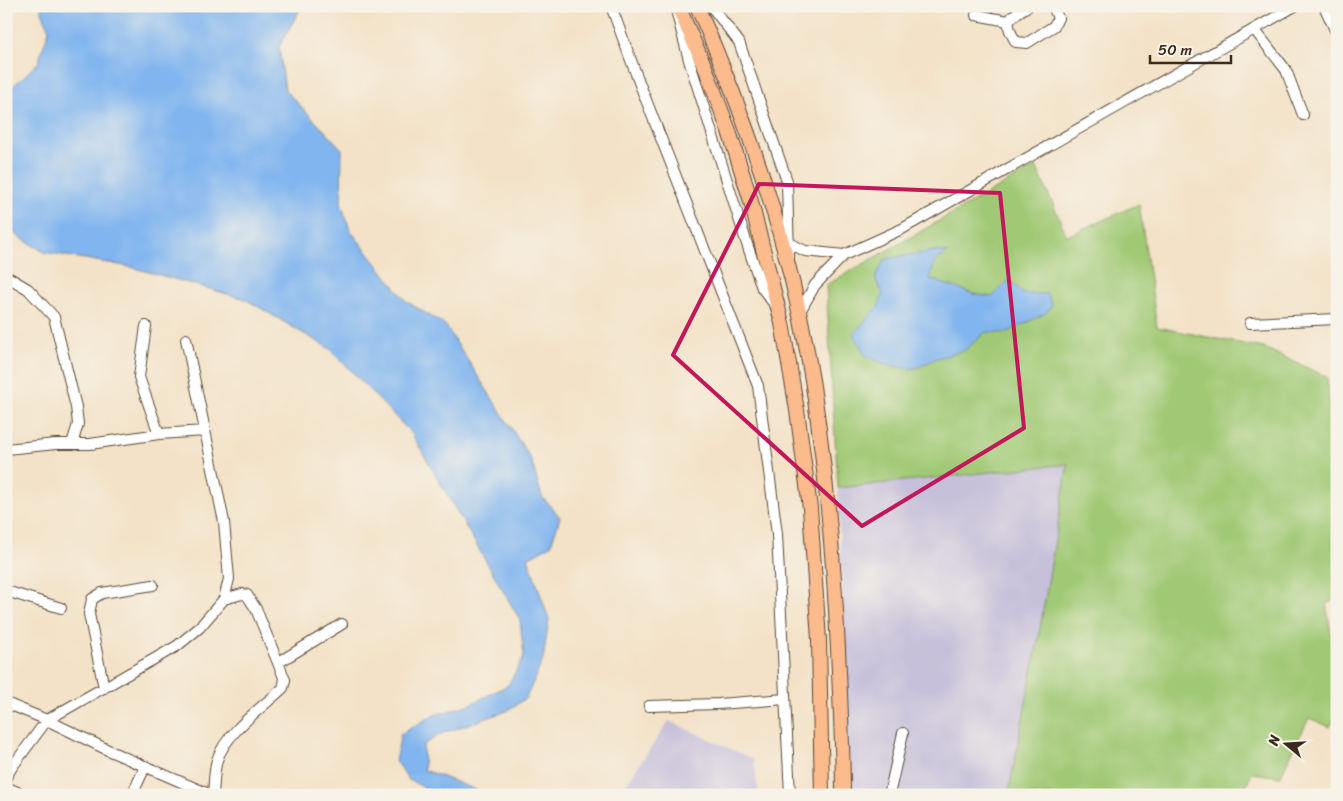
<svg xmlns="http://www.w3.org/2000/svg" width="1343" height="801" viewBox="0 0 1343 801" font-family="Sriracha,sans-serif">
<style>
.industrial{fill:#c6c0da}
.green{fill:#a0c975;stroke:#6e7a4a}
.water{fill:#81b5ef;stroke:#5e7086}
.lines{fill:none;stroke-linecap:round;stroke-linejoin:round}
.minor-casing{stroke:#574637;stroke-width:12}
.major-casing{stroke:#574637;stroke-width:16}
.minor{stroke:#fff;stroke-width:10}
.major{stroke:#fbbb8d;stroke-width:14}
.marked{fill:none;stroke:#c2185b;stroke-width:4;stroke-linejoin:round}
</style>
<rect width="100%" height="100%" fill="#f7f3e8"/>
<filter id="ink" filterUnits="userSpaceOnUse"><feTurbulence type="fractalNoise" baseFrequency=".02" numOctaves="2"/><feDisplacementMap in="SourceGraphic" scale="10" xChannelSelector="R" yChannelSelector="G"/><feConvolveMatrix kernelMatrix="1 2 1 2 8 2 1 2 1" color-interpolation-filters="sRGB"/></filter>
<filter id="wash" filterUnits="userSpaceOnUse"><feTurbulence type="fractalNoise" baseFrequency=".0096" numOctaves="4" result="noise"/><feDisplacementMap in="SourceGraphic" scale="20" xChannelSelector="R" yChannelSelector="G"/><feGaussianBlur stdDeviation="1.12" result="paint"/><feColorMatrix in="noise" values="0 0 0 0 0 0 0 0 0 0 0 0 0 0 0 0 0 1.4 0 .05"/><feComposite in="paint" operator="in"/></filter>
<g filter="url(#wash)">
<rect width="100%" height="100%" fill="#f3e2c7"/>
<path class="industrial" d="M 1068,464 L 1038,641 L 1008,795 L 850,795 L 838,488 Z
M 669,721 L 753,759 L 759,795 L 616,795 L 624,787 Z"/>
<path class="green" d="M 1036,166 L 1067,236 L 1139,204 L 1157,327 L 1264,348 L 1327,377 L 1337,479 L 1337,599 L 1326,604 L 1337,667 L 1337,713 L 1330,727 L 1309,718 L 1280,777 L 1252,773 L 1241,795 L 1008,795 L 1038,641 L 1068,464 L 838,488 L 826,285 Z"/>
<path class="water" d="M 40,6 L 302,6 L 279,47 L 285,90 L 342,149 L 341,203 L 350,230 L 406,301 L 445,325 L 531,459 L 542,497 L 560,517 L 551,545 L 528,558 L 549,619 L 543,660 L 526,698 L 507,711 L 443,733 L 423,745 L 424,770 L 490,795 L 440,795 L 409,780 L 395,761 L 401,734 L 431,716 L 471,704 L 508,685 L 524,657 L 520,620 L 412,434 L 330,349 L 245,299 L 131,267 L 44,252 L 16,235 L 6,215 L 6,93 L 38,63 L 49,30 Z
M 935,251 L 947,253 L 935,262 L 930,279 L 974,294 L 992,297 L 1008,281 L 1015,285 L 1023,294 L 1047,294 L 1052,305 L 1046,313 L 1006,333 L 986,332 L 965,350 L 935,359 L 920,367 L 909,369 L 888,365 L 866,356 L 853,334 L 878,307 L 883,294 L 875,278 L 885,259 Z"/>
</g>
<g filter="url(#ink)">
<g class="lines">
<g class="minor-casing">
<path id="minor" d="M 611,6 L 639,82 L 758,386 L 777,534 L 790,795
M 711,6 L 739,42 L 787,181 L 789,258
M 1028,6 C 1008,18 1003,21 1016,42 L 1027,43 L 1054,26 L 1058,18 L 1053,6
M 1324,6 L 1337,34
M 677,14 L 689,60 L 747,244 L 762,288 L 775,305
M 976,15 L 1008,21
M 1254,29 L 1286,70 L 1303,115
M 786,241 L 805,251 L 844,255
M 6,276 L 28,289 L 54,317 L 76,407 L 78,424 L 72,444
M 799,313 L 815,285 L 844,255 L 902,229 L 1295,6
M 1250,323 L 1337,319
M 146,326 L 139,377 L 159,434
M 6,449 L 56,444 L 90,444 L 159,434 L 205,431
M 6,525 L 6,524
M 6,591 L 61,608
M 279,662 L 342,624
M 104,688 L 89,614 L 92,599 L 102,593 L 153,585
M 6,703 L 47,720 L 112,752 L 211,795
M 649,706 L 718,704 L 785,699
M 6,777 L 12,767 L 47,720 L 177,646 L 199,628 L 224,599 L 229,579 L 224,522 L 186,339
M 6,787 L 24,795
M 132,795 L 145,767
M 213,795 C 214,784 214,770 217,760 C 226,732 262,708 283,688 L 285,680 L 256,609 L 247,595 L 242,594 L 224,599
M 889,795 L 903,733"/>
</g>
<g class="major-casing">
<path id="major" d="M 678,6 L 705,67 L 729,131 L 750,198 L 782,323 L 797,410 L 810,508 L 819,640 L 822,795
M 697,6 C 750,125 793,257 813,386 C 826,473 834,561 838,649 C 840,697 843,746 843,795"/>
</g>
<use href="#minor" class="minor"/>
<use href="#major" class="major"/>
</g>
</g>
<path class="marked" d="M 759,184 L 1000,193 L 1024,428 L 862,526 L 673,355 Z"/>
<rect width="1343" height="801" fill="none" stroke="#f7f3e8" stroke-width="25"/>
<g transform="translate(1286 744) rotate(288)" stroke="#f7f3e8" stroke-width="4" paint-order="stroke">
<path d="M0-4L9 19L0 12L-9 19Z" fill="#3b2a1e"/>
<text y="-8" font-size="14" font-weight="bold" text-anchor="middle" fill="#3b2a1e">N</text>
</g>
<path d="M1150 55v8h81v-8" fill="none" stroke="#3b2a1e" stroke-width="2.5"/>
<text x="1158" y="55" font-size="15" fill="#3b2a1e" stroke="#f7f3e8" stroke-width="4" paint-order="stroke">50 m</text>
</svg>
